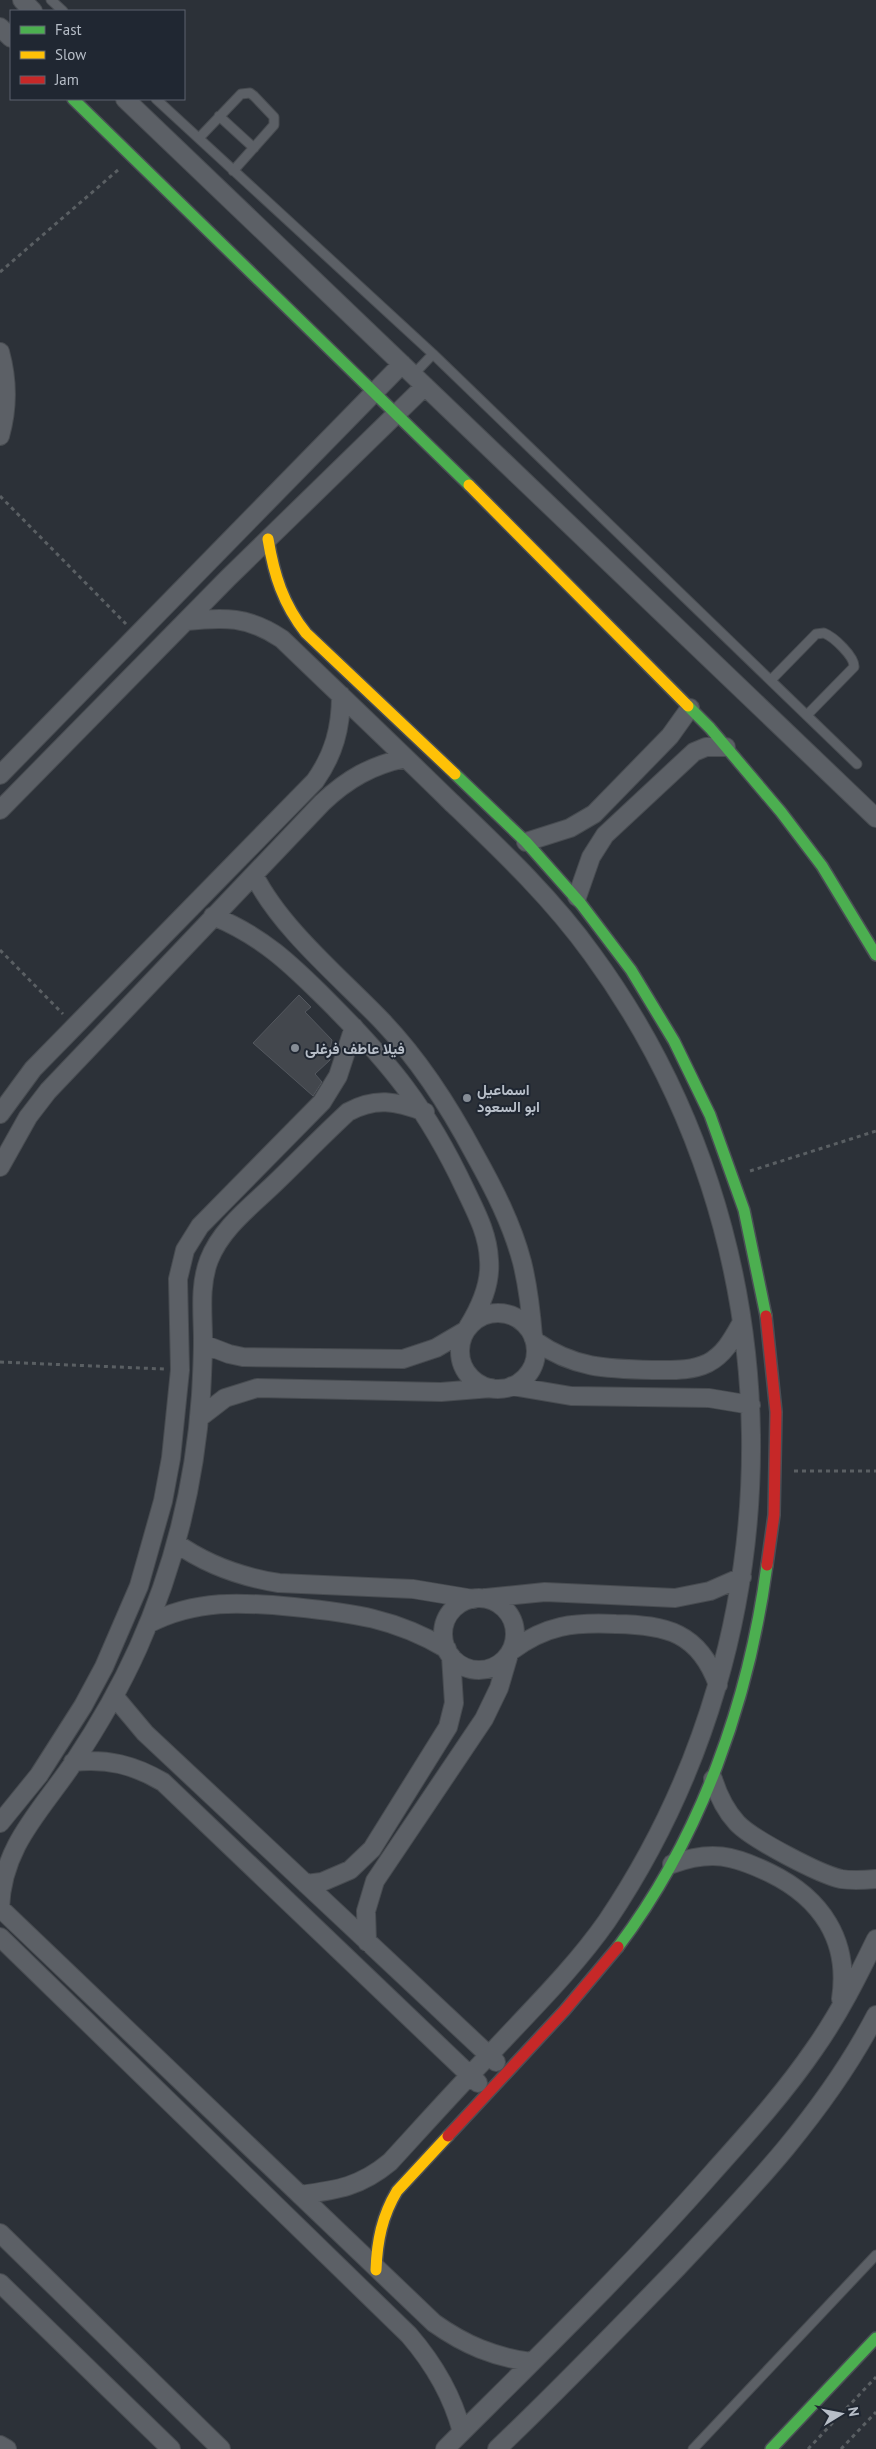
<svg xmlns="http://www.w3.org/2000/svg" width="876" height="2449" viewBox="0 0 876 2449" font-family="'PT Sans',Vazirmatn,sans-serif">
<style>
.building{fill:#43474d;stroke:#54585f}
.lines{fill:none;stroke-linecap:round;stroke-linejoin:round}
.lane-casing{stroke:#484c51;stroke-width:11}
.street-casing{stroke:#484c51;stroke-width:20}
.fast-casing{stroke:#4a4e55;stroke-width:14}
.slow-casing{stroke:#4a4e55;stroke-width:14}
.jam-casing{stroke:#4a4e55;stroke-width:14}
.path{stroke:#5a5f63;stroke-width:3;stroke-dasharray:4 4;stroke-linecap:butt}
.lane{stroke:#5c6066;stroke-width:9}
.street{stroke:#5c6066;stroke-width:18}
.fast{stroke:#4caf50;stroke-width:11}
.slow{stroke:#ffc107;stroke-width:11}
.jam{stroke:#c62828;stroke-width:11}
.poi-dot{fill:#868d96;stroke:#202732;stroke-width:2}
.labels{text-anchor:middle;dominant-baseline:central;stroke-width:4;stroke-linejoin:round;paint-order:stroke}
.poi-label{font-size:15px;font-weight:bold;fill:#b7bec8;stroke:#202732;text-anchor:start}
</style>
<rect width="100%" height="100%" fill="#2c3138"/>
<path class="building" d="M 299,995 L 311,1007 L 305,1012 L 332,1040 L 329,1054 L 330,1060 L 315,1074 L 322,1082 L 313,1096 L 253,1043 Z"/>
<g class="lines">
<g class="lane-casing">
<path id="lane" d="M 51,0 L 63,11
M 156,99 L 433,354 L 857,764
M 219,116 L 254,148
M 199,138 L 241,94 L 250,93 L 254,96 L 274,117 L 274,125 L 233,171
M 413,375 L 433,354
M 771,680 L 816,634 L 824,633 C 834,637 855,657 854,667 L 807,715
M 693,2449 L 876,2255"/>
</g>
<g class="street-casing">
<path id="street" d="M 22,0 L 33,11
M 0,27 L 11,38
M 125,99 L 876,818
M 0,352 C 8,381 8,408 0,436
M 186,621 C 224,617 248,616 282,639 C 338,693 395,747 451,802 C 501,850 551,897 592,954 C 800,1238 803,1630 607,1921 C 574,1968 533,2008 494,2050 C 458,2087 424,2125 390,2162 C 360,2187 337,2190 300,2195
M 0,775 L 402,364
M 0,810 L 228,578 L 425,386
M 526,842 L 570,828 L 594,814 L 670,736 L 690,708
M 254,875 C 281,929 341,978 383,1022 C 421,1062 449,1106 475,1155 C 494,1189 512,1224 522,1262 C 528,1286 531,1312 533,1337
M 577,897 L 591,857 L 605,835 L 694,752 L 706,747 L 726,747
M 213,916 C 262,936 291,964 328,1001 C 390,1063 427,1108 465,1189 C 476,1212 488,1234 489,1260 C 491,1284 481,1306 468,1327
M 0,1114 L 33,1069 L 315,781 C 334,754 341,728 341,695
M 0,1167 L 28,1117 L 48,1091 L 322,803 C 347,779 372,765 406,758
M460 1351a38 38 0 1 1 76 0a38 38 0 1 1-76 0Z
M 535,1341 C 575,1369 608,1369 656,1370 C 673,1370 692,1371 708,1363 C 725,1354 733,1338 742,1322
M 203,1344 L 229,1354 L 243,1357 L 403,1359 L 436,1348 L 465,1331
M 512,1386 L 571,1396 L 709,1398 L 751,1405
M 199,1418 L 225,1398 L 257,1388 L 441,1392 L 491,1388
M 176,1543 C 207,1565 241,1577 279,1583 L 413,1589 L 473,1599
M 486,1598 L 545,1592 L 675,1598 L 710,1591 L 742,1577
M443 1634a36 36 0 1 1 72 0a36 36 0 1 1-72 0Z
M 148,1624 C 196,1599 242,1602 294,1607 C 353,1613 394,1618 447,1649
M 511,1651 C 546,1625 573,1622 616,1624 C 666,1625 699,1632 718,1685
M 114,1696 L 145,1733 L 496,2062
M 73,1762 C 107,1758 134,1765 163,1782 L 478,2083
M 713,1779 C 718,1795 725,1810 737,1823 C 752,1839 819,1874 841,1879 C 853,1881 865,1880 876,1879
M 0,1823 L 39,1775 L 83,1706 L 104,1667 L 139,1586 L 163,1501 L 171,1458 L 180,1370 L 178,1279 L 185,1250 L 200,1226 L 322,1102 L 338,1076 L 354,1027
M 672,1864 C 711,1850 733,1855 770,1873 C 821,1898 850,1940 841,1999
M 306,1884 L 322,1882 L 350,1870 L 372,1849 L 448,1727 L 454,1703 L 451,1656
M 0,1908 C 2,1846 41,1811 74,1762 C 98,1726 120,1688 138,1648 C 174,1568 195,1482 201,1395 C 202,1377 203,1359 203,1340 C 203,1314 199,1286 209,1260 C 221,1229 250,1207 273,1185 C 298,1161 322,1136 348,1112 C 375,1097 396,1101 425,1112
M 0,1908 L 434,2323 C 465,2345 494,2357 531,2362
M 0,1937 L 409,2335 C 434,2364 452,2394 462,2432
M 367,1942 L 366,1911 L 375,1881 L 484,1719 L 499,1688 L 509,1654
M 0,2233 L 221,2449
M 0,2283 L 171,2449
M 0,2445 L 7,2449
M 445,2449 C 536,2358 629,2268 714,2171 C 749,2132 785,2092 815,2048 C 839,2014 858,1976 876,1939
M 497,2449 C 559,2390 619,2328 678,2267 C 751,2190 827,2110 876,2015"/>
</g>
<g class="fast-casing">
<path id="fast" d="M 73,99 L 469,485
M 688,706 L 710,728 L 781,812 L 822,866 L 876,955
M 455,774 L 526,842 L 581,904 L 631,970 L 674,1041 L 710,1115 L 744,1210 L 766,1316
M 618,1947 C 701,1837 749,1701 767,1565
M 771,2449 L 876,2338"/>
</g>
<g class="slow-casing">
<path id="slow" d="M 469,485 L 688,706
M 268,539 C 274,575 283,604 306,633 L 455,774
M 376,2270 C 377,2241 382,2216 397,2191 L 448,2136"/>
</g>
<g class="jam-casing">
<path id="jam" d="M 766,1316 L 776,1412 L 774,1515 L 767,1565
M 448,2136 L 565,2010 L 618,1947"/>
</g>
<path class="path" d="M 0,272 L 118,170
M 0,496 L 126,624
M 0,950 L 63,1014
M 750,1171 L 876,1131
M 0,1362 L 164,1369
M 794,1471 L 876,1471
M 808,2449 L 876,2377
M 841,2449 L 876,2412"/>
<use href="#lane" class="lane"/>
<use href="#street" class="street"/>
<use href="#fast" class="fast"/>
<use href="#slow" class="slow"/>
<use href="#jam" class="jam"/>
</g>
<g class="poi-dot">
<circle cx="295" cy="1048" r="5"/>
<circle cx="467" cy="1098" r="5"/>
</g>
<g class="labels">
<g class="poi-label">
<text x="305" y="1048">فيلا عاطف فرغلى</text>
<text x="477" y="1089">اسماعيل<tspan x="477" dy="17">ابو السعود</tspan></text>
</g>
</g>
<rect x="10" y="10" width="175" height="90" fill="#202732" stroke="#5c636e"/>
<rect x="20" y="26" width="25" height="8" fill="#4caf50" stroke="#5c636e"/>
<text x="55" y="35" font-size="15" fill="#b7bec8">Fast</text>
<rect x="20" y="51" width="25" height="8" fill="#ffc107" stroke="#5c636e"/>
<text x="55" y="60" font-size="15" fill="#b7bec8">Slow</text>
<rect x="20" y="76" width="25" height="8" fill="#c62828" stroke="#5c636e"/>
<text x="55" y="85" font-size="15" fill="#b7bec8">Jam</text>
<g transform="translate(841 2414) rotate(80)" stroke="#202732" stroke-width="4" paint-order="stroke">
<path d="M0-4L9 19L0 12L-9 19Z" fill="#b7bec8"/>
<text y="-8" font-size="14" font-weight="bold" text-anchor="middle" fill="#b7bec8">N</text>
</g>
</svg>
